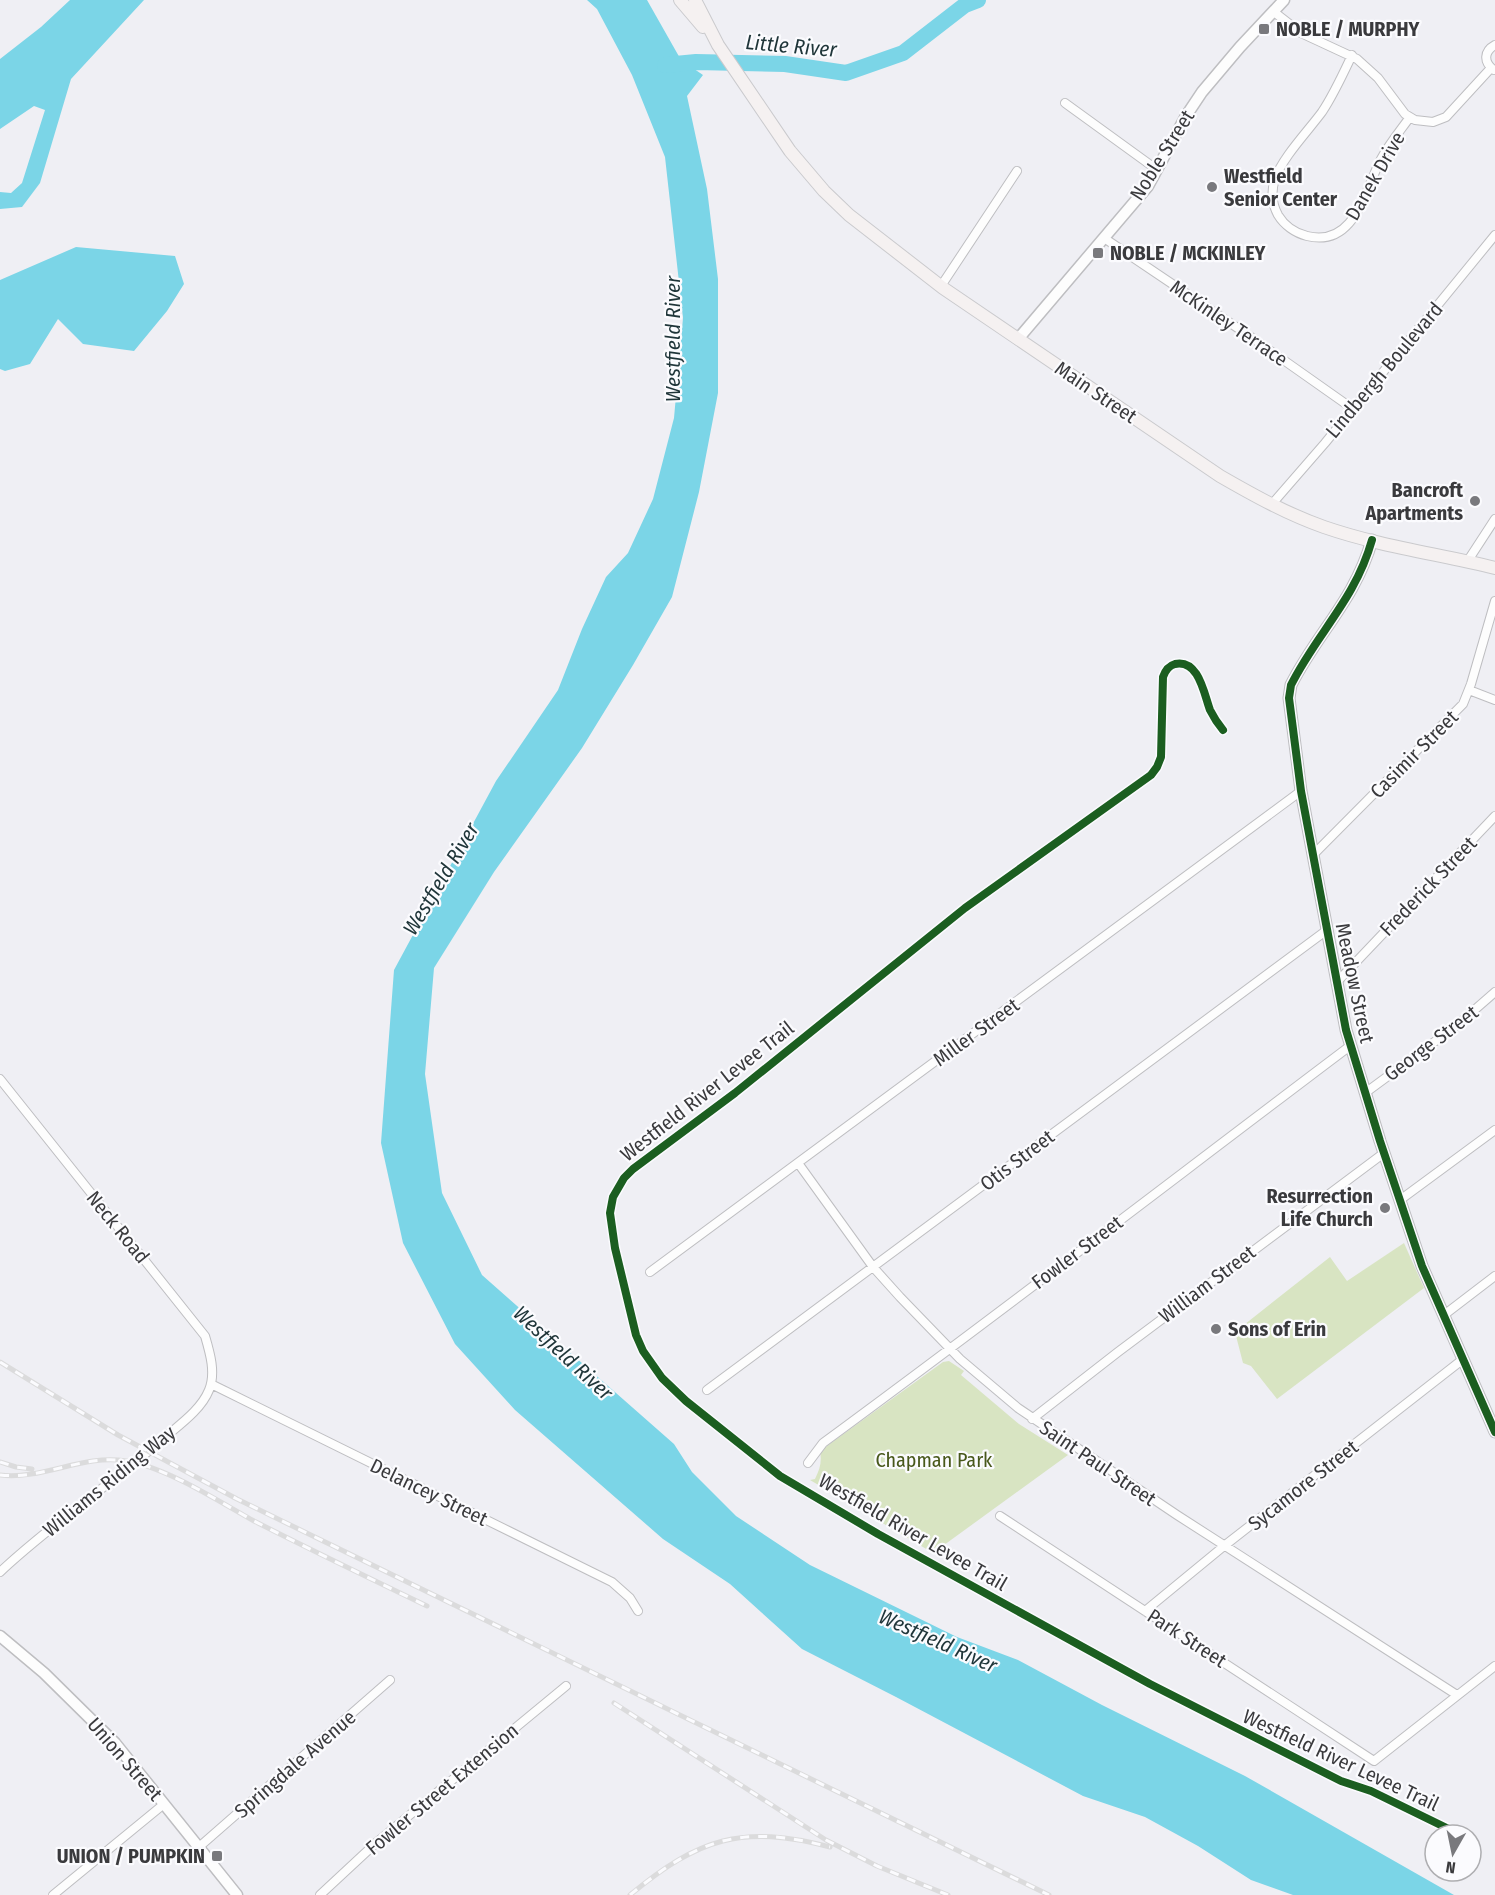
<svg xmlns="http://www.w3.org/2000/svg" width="1495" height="1895" viewBox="0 0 1495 1895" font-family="'Fira Sans Condensed',sans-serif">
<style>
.green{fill:#d8e4c2}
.water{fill:#7bd5e7}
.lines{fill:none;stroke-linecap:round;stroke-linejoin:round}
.river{stroke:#7bd5e7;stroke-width:16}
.street-casing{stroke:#bebec1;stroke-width:10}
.secondary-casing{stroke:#bebec1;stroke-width:13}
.primary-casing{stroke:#cacacd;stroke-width:14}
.street{stroke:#fdfdfd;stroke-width:8}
.secondary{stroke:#fdfdfd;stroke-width:10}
.primary{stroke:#f5f1f1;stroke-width:12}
.rail-casing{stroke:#dbdbdc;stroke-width:5}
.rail{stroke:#fbfbfe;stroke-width:3;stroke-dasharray:9;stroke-linecap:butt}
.cycleway-casing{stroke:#fbfbfe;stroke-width:11}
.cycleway{stroke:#1b5e20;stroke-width:8}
.poi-dot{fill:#79797d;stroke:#fbfbfe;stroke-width:2}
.labels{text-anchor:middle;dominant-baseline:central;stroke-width:4.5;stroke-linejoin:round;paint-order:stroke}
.poi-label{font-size:20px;font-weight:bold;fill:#3a3a3d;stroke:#fbfbfe;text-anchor:start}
.street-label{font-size:20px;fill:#3a3a3d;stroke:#fbfbfe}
.park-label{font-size:20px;fill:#48581b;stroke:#fbfbfe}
.water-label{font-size:21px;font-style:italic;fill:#1f3539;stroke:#fbfbfe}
</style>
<rect width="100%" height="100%" fill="#efeff4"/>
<path class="green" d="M 1404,1243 L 1424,1288 L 1277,1399 L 1251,1366 L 1243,1363 L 1235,1332 L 1330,1257 L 1347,1281 Z
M 949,1361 L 964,1371 L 961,1375 L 1019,1424 L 1068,1455 L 933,1553 L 810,1480 L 815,1479 C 820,1469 822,1462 820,1451 L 943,1362 Z"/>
<path class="water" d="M 70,0 L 144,0 L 71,79 L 40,183 L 22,207 L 0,209 L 0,192 L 11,193 L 22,183 L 45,110 L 34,106 L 0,129 L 0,59 L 41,27 Z
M 587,0 L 647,0 L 681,60 L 703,75 L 687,96 L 707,189 L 718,279 L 718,393 L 699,492 L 672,597 L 633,665 L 582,748 L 494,872 L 434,968 L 425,1074 L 442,1193 L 482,1275 L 674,1444 L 692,1472 L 736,1516 L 810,1565 L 957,1637 L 1018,1660 L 1102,1705 L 1245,1776 L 1454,1895 L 1293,1895 L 1251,1880 L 1198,1846 L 1145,1817 L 1083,1796 L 896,1697 L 802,1649 L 730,1584 L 663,1539 L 515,1410 L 455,1344 L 403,1243 L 381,1143 L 394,970 L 496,781 L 558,690 L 582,629 L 606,577 L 628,553 L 653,499 L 674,418 L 683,318 L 665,157 L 632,75 L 597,9 Z
M 76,247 L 175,256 L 184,284 L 167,311 L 134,351 L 83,344 L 58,319 L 30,364 L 5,371 L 0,369 L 0,280 Z"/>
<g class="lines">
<path class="river" d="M 665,65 L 696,62 L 785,64 L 846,73 L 903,53 L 965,5 L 978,0"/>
<g class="street-casing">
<path id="street" d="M 1274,12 L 1301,33 L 1357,59 L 1378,78 L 1405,114 L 1415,120 L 1433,122 L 1446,117 L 1491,68
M 1352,55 C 1343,74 1334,94 1322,112 C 1308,131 1282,158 1275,179 C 1271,191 1272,204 1278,215 C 1284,225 1295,233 1307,236 C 1355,248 1365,190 1381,159 C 1389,144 1400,131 1410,117
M 1494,70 C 1483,62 1484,51 1495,45
M 1065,103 L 1156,169
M 1104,238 L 1248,335 L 1353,409
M 941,286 L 1017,171
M 1272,504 L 1325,443 L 1495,235
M 1467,562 L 1495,519
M 1469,690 L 1495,700
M 1313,855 L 1463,704 L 1471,684 L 1495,601
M 1336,983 L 1495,816
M 0,1079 L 205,1336 C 210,1353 216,1373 209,1390 C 201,1410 179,1425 163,1439 C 110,1485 51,1524 0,1572
M 1365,1093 L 1456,1026 L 1495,992
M 798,1163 L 873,1267 L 900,1297 L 960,1359 L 1018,1408 L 1177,1515 L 1457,1695
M 1400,1200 L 1495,1130
M 650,1272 L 1301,791
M 1444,1315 L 1495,1276
M 211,1384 L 612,1582 L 630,1598 L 638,1611
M 707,1390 L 1327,930
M 1032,1419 L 1118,1352 L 1384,1153
M 808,1463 L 823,1443 C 1000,1313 1175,1178 1350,1046
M 1000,1516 L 1374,1761 L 1495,1666
M 1145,1611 L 1224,1546 L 1462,1360
M 199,1847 L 390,1680
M 53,1895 L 164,1804
M 320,1895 L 377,1842 L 566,1686"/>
</g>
<g class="secondary-casing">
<path id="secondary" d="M 1018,339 L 1148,186 L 1186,116 L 1202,92 L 1240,47 L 1284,0
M 1372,540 C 1355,600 1317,633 1291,685 L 1289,698 L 1301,791 L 1346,1030 L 1380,1141 L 1422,1266 L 1495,1432
M 0,1636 L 44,1673 L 115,1743 L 237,1895"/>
</g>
<g class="primary-casing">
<path id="primary" d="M 680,0 L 703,27
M 695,0 L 718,45 L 790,151 L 824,191 L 849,215 L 943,288 L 1220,476 C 1253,495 1287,514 1324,527 C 1379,546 1438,554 1495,568"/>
</g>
<use href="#street" class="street"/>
<use href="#secondary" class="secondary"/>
<use href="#primary" class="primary"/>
<g class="rail-casing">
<path id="rail" d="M 0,1362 L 118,1435 L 237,1499 L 1049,1895
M 0,1462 L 16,1467 L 32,1469
M 0,1475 C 44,1480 82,1454 126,1461 C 166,1467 218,1501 254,1521 C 311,1550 369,1578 427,1606
M 614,1703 L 826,1840 L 877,1866 L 948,1895
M 630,1895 C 699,1838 742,1824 830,1847"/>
</g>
<use href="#rail" class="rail"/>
<g class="cycleway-casing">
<path id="cycleway" d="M 1372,540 C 1355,600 1317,633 1291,685 L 1289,698 L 1301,791 L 1346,1030 L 1380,1141 L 1422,1266 L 1495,1432
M 1223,730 C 1218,724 1214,718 1210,710 C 1204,694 1199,659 1175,664 C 1168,666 1165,671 1163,677 L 1161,757 L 1157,767 L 1151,775 L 965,908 L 735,1093 L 633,1169 L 624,1178 L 613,1197 L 610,1213 L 615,1248 L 636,1335 L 643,1351 L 662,1378 L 686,1401 L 780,1476 L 878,1534 L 1150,1684 L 1341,1781 L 1371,1791 L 1461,1835"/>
</g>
<use href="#cycleway" class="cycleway"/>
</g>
<g class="poi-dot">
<rect x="1258" y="23" width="12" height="12" rx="3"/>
<circle cx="1212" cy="187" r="6"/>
<rect x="1092" y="247" width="12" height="12" rx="3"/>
<circle cx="1475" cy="501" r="6"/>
<circle cx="1385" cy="1208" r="6"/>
<circle cx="1216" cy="1329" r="6"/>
<rect x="211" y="1850" width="12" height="12" rx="3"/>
</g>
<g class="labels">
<g class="poi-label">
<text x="1276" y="29">NOBLE / MURPHY</text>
<text x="1224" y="176">Westfield<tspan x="1224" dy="23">Senior Center</tspan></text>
<text x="1110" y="253">NOBLE / MCKINLEY</text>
<text x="1463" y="490" text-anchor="end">Bancroft<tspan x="1463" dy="23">Apartments</tspan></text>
<text x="1373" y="1196" text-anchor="end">Resurrection<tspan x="1373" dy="23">Life Church</tspan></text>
<text x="1228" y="1329">Sons of Erin</text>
<text x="205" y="1856" text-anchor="end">UNION / PUMPKIN</text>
</g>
<g class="street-label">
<text transform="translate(1162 155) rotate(-58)">Noble Street</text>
<text transform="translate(1375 176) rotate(-60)">Danek Drive</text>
<text transform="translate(1229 323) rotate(34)">McKinley Terrace</text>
<text transform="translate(1384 370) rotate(-50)">Lindbergh Boulevard</text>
<text transform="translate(1096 392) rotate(34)">Main Street</text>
<text transform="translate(1414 754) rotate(-45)">Casimir Street</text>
<text transform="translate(1428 886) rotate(-46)">Frederick Street</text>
<text transform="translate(1355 983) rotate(78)">Meadow Street</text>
<text transform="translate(976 1032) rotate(-36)">Miller Street</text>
<text transform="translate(1431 1043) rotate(-37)">George Street</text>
<text transform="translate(707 1091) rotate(-38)">Westfield River Levee Trail</text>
<text transform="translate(1017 1160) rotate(-37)">Otis Street</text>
<text transform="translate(118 1227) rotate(51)">Neck Road</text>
<text transform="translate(1077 1252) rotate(-37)">Fowler Street</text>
<text transform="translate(1207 1284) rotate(-37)">William Street</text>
<text transform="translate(1098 1463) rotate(34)">Saint Paul Street</text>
<text transform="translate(109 1481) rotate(-39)">Williams Riding Way</text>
<text transform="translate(1303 1485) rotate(-38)">Sycamore Street</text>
<text transform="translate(429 1492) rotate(26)">Delancey Street</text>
<text transform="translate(913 1532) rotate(30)">Westfield River Levee Trail</text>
<text transform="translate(1187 1638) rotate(33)">Park Street</text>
<text transform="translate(125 1759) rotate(49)">Union Street</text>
<text transform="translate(1341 1760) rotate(25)">Westfield River Levee Trail</text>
<text transform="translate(295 1764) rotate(-41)">Springdale Avenue</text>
<text transform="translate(442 1789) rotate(-40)">Fowler Street Extension</text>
</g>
<g class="park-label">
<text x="934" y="1460">Chapman Park</text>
</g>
<g class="water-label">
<text transform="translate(791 46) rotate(5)">Little River</text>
<text transform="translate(673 339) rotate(-90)">Westfield River</text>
<text transform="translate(441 879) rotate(-59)">Westfield River</text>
<text transform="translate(563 1353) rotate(43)">Westfield River</text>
<text transform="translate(938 1641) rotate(24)">Westfield River</text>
</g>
</g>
<g transform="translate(1453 1853) rotate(189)"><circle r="28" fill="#fbfbfe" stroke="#aeaeb1" stroke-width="1.5"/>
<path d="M0-4.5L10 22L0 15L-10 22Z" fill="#79797d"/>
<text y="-9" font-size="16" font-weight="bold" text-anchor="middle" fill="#3a3a3d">N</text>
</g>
</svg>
